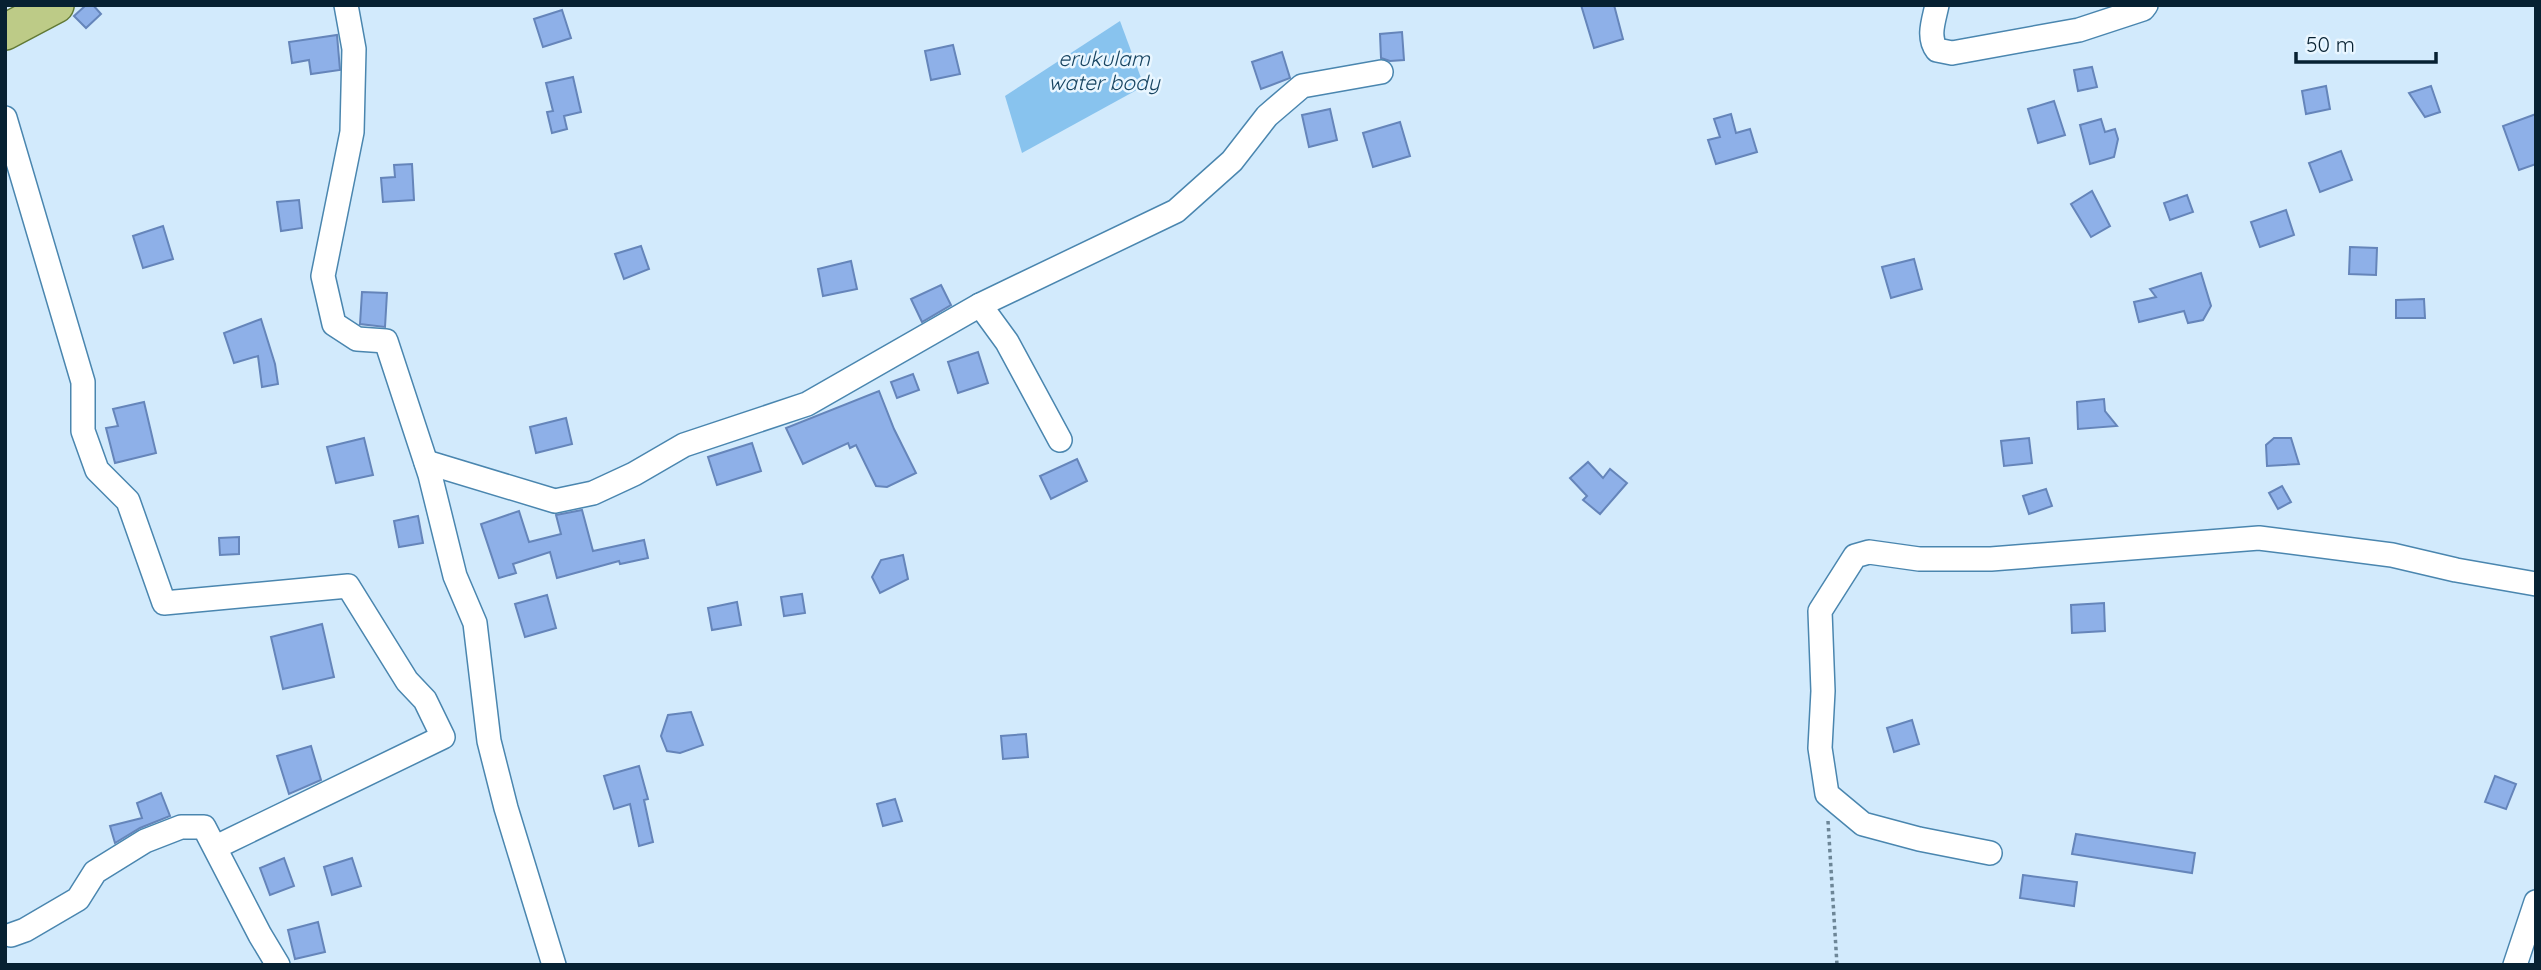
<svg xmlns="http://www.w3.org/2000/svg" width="2541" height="970" font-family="Quicksand,sans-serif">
  <rect width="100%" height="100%" fill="#d2eafc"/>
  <!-- water -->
  <path fill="#88c3ee" d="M1120,21l24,65 -122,67 -17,-57z"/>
  <!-- building -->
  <g fill="#8eb0e8" stroke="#6585ba" stroke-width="2">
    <path d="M86,5h7l8,9 -15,14 -12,-12z"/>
    <path d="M1581,5h33l9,34 -29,9z"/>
    <path d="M562,10l9,28 -28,9 -9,-28z"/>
    <path d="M1402,32l2,28 -14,1 -9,-3 -1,-24z"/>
    <path d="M337,35l3,35 -29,4 -2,-14 -17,3 -3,-21z"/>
    <path d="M953,45l7,29 -29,6 -6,-29z"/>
    <path d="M1282,52l8,26 -29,11 -9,-27z"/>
    <path d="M2092,67l5,20 -19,4 -4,-21z"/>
    <path d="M573,77l8,35 -17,4 3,13 -15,4 -5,-21 6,-1 -7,-28z"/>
    <path d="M2326,86l4,23 -24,5 -4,-23z"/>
    <path d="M2431,86l9,26 -15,5 -16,-24z"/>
    <path d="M2054,101l11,34 -27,8 -10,-34z"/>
    <path d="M1330,109l7,31 -28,7 -7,-32z"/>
    <path d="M1731,114l5,19 14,-4 7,23 -41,12 -8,-24 12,-3 -6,-18z"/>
    <path d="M2536,114v50l-17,6 -16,-44z"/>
    <path d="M2101,119l4,13 10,-3 3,10 -4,18 -24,7 -10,-39z"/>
    <path d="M1400,122l10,34 -37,11 -10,-34z"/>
    <path d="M2341,151l11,29 -32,12 -11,-29z"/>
    <path d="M412,164l2,36 -31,2 -2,-24 14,-1 -1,-12z"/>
    <path d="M2092,191l18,35 -19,11 -20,-33z"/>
    <path d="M2187,195l6,17 -23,8 -6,-17z"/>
    <path d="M299,200l3,28 -21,3 -4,-29z"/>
    <path d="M2286,210l8,25 -34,12 -9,-25z"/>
    <path d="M163,226l10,33 -30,9 -10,-32z"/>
    <path d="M641,246l8,23 -25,10 -9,-25z"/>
    <path d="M2350,247l27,1 -1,27 -27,-1z"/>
    <path d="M1914,259l8,30 -31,9 -9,-31z"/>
    <path d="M851,261l6,28 -34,7 -5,-27z"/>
    <path d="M2201,273l10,33 -8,14 -15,3 -4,-12 -45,11 -5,-20 22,-5 -6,-8z"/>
    <path d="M941,285l10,20 -29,17 -11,-23z"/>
    <path d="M362,292l25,1 -2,34 -25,-3z"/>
    <path d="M2424,299l1,19h-29v-18z"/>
    <path d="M261,319l14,45 3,20 -16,3 -4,-31 -24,7 -10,-30z"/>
    <path d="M978,352l10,31 -30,10 -10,-31z"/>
    <path d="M913,374l6,16 -22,8 -6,-16z"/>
    <path d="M879,391l15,38 22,44 -29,14 -11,-1 -20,-41 -6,3 -2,-5 -45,21 -17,-36z"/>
    <path d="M2104,399l1,12 12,15 -39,3 -1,-27z"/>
    <path d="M144,402l12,51 -41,10 -9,-35 12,-2 -5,-17z"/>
    <path d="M566,418l6,26 -36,9 -6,-26z"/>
    <path d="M364,438l9,37 -37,8 -9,-36z"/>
    <path d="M2029,438l3,25 -28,3 -3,-25z"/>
    <path d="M2274,438h17l8,26 -32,2 -1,-21z"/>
    <path d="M752,443l9,28 -44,14 -9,-28z"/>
    <path d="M1077,459l10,22 -36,18 -11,-23z"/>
    <path d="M1588,462l15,16 7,-9 17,14 -27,31 -17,-14 4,-4 -17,-18z"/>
    <path d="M2282,486l9,16 -13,7 -9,-16z"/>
    <path d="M2046,489l6,17 -23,8 -6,-18z"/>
    <path d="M582,510l11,41 51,-11 4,18 -28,6 -1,-3 -62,17 -7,-26 -37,12 3,9 -17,5 -18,-54 38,-13 10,31 32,-8 -5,-19z"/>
    <path d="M418,516l5,27 -24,4 -5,-26z"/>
    <path d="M239,537v17l-19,1 -1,-17z"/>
    <path d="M903,555l5,24 -28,14 -8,-16 9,-17z"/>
    <path d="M802,594l3,19 -21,3 -3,-19z"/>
    <path d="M547,595l9,33 -31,9 -10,-33z"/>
    <path d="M737,602l4,23 -29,5 -4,-22z"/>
    <path d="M2104,603l1,28 -33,2 -1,-28z"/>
    <path d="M322,624l12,53 -51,12 -12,-52z"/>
    <path d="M691,712l12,33 -23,8 -13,-2 -6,-15 7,-21z"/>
    <path d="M1912,720l7,24 -25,8 -7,-24z"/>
    <path d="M1026,734l2,23 -25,2 -2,-23z"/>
    <path d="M311,746l10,34 -32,14 -12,-38z"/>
    <path d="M639,766l9,33 -4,1 9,42 -14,4 -9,-42 -16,5 -10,-33z"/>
    <path d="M2495,776l21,8 -10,25 -21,-7z"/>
    <path d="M161,793l9,23 -30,12 -25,15 -5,-17 32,-8 -5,-15z"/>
    <path d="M895,799l7,22 -19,5 -6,-22z"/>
    <path d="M2076,834l119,19 -3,20 -120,-19z"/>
    <path d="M284,858l10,28 -24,9 -10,-27z"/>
    <path d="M352,858l9,28 -29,9 -8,-28z"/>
    <path d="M2023,875l54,7 -3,24 -54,-8z"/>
    <path d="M318,922l7,30 -30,7 -7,-29z"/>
  </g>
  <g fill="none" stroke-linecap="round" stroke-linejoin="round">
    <!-- street casing -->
    <g stroke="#4a86af" stroke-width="26">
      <g id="street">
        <path d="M346,5l8,44 -2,83 -29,144 11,48 23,15 29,2 44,134 25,101 20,47 14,118 17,67 48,157"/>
        <path d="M1937,5c-3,15 -10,32 0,45l15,3 127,-23 64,-21 3,-4"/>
        <path d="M5,118l78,264v49l14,39 31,31 36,102 184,-17 59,95 18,19 18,37 -227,110"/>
        <path d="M980,305l196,-94 56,-50 35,-45 35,-30 79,-14"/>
        <path d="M426,462l129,39 38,-8 41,-19 50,-29 123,-41 173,-99 27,37 53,98"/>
        <path d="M1990,853l-71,-14 -56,-15 -36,-30 -7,-46 3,-57 -3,-80 35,-55 14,-4 50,7h72l268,-21 133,17 64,15 80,14"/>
        <path d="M11,935l14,-5 53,-31 17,-27 50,-31 36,-14h23l56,108 18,30"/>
        <path d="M2515,965l21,-63"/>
      </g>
    </g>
    <!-- primary casing -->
    <g stroke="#617935" stroke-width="38">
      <path id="primary" d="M5,32l51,-27"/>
    </g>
    <!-- path -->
    <path stroke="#6d8697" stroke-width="3.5" stroke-dasharray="3.5 3.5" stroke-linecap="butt" d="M1828,821l9,144"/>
    <!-- street -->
    <use href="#street" stroke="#fff" stroke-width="23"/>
    <!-- primary -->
    <use href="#primary" stroke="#bdcb87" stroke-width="35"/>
  </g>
  <g text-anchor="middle" stroke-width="5" stroke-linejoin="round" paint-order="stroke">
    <!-- water labels -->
    <g font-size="21" font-style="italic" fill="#174461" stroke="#e9f6ff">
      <text x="1104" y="66">erukulam<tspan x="1104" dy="24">water body</tspan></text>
    </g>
  </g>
  <!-- border -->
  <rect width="2541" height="970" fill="none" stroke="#072132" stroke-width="14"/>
  <!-- scale -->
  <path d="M2296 52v10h140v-10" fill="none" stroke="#072132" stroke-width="3.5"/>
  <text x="2306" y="52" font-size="21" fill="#072132" stroke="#e9f6ff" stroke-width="5" paint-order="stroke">50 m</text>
</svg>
